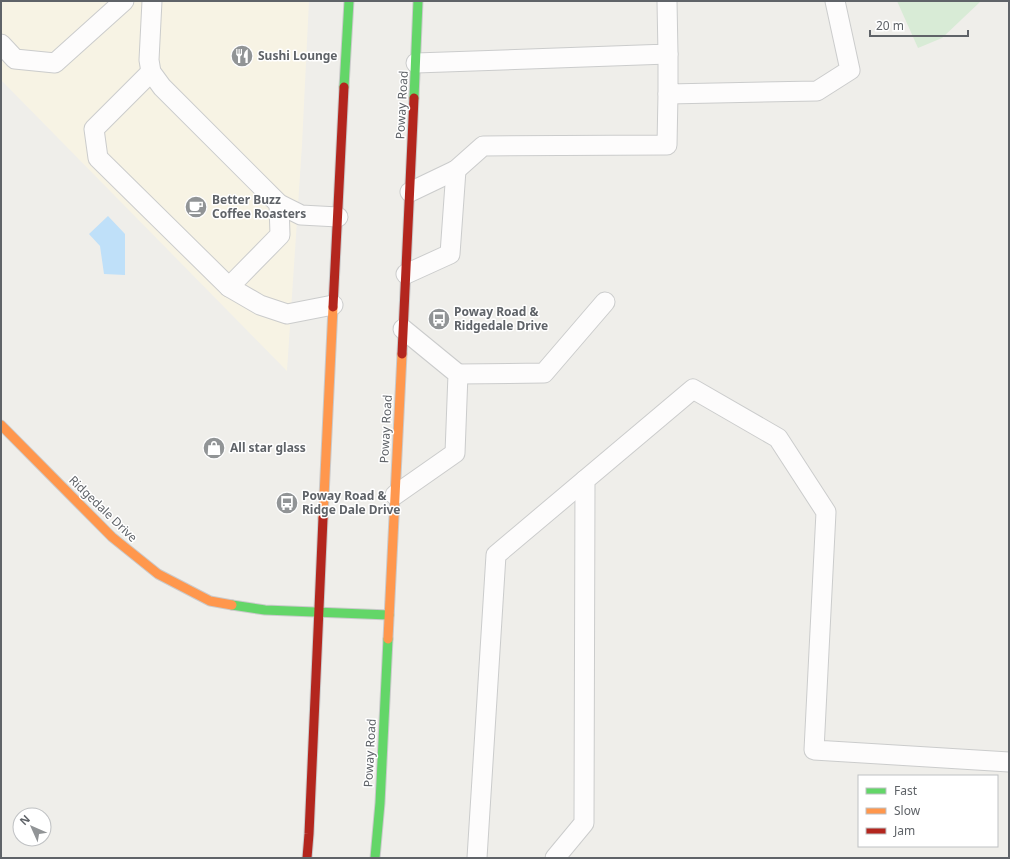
<svg xmlns="http://www.w3.org/2000/svg" width="1010" height="859" font-family="'Noto Sans',sans-serif">
  <rect width="100%" height="100%" fill="#efeeea"/>
  <!-- commercial -->
  <path fill="#f7f3e4" d="M1,1h308l-7,144 -15,226 -286,-291z"/>
  <!-- green -->
  <path fill="#d8ebd6" d="M897,1h84l-39,37 -24,10z"/>
  <!-- water -->
  <path fill="#bfe0f9" d="M108,216l17,18v41l-21,-1 -4,-28 -11,-12z"/>
  <g fill="none" stroke-linecap="round" stroke-linejoin="round">
    <!-- lane casing -->
    <g stroke="#cbcccc" stroke-width="21">
      <g id="lane">
        <path d="M152,1l-3,59 2,12 11,15 117,117 22,11 37,2"/>
        <path d="M1,44l14,15 40,4 69,-62"/>
        <path d="M668,54v40l149,-3 33,-21 -15,-69"/>
        <path d="M416,63l252,-9 -1,-53"/>
        <path d="M151,72l-57,57 4,29 131,129 31,18 27,9 46,-9"/>
        <path d="M410,192l46,-22 27,-24 184,-1 1,-51"/>
        <path d="M406,274l44,-20 6,-84"/>
        <path d="M229,287l51,-52 -1,-31"/>
        <path d="M458,374l86,-1 61,-71"/>
        <path d="M395,495l60,-42 3,-79 -55,-45"/>
        <path d="M477,858l19,-303 89,-75"/>
        <path d="M555,858l29,-35 1,-343 108,-91 85,49 48,74 -12,238 195,12"/>
      </g>
    </g>
    <!-- fast casing -->
    <g stroke="#cacacb" stroke-width="11">
      <g id="fast">
        <path d="M344,87l5,-86"/>
        <path d="M414,98l4,-97"/>
        <path d="M232,605l33,5 124,5"/>
        <path d="M375,858l5,-55 8,-164"/>
      </g>
    </g>
    <!-- slow casing -->
    <g stroke="#cacacb" stroke-width="11">
      <g id="slow">
        <path d="M1,425l111,112 46,37 52,27 22,4"/>
        <path d="M323,518l10,-211"/>
        <path d="M388,639l14,-285"/>
      </g>
    </g>
    <!-- jam casing -->
    <g stroke="#cacacb" stroke-width="11">
      <g id="jam">
        <path d="M333,307l11,-220"/>
        <path d="M402,354l12,-256"/>
        <path d="M307,858l2,-24 14,-316"/>
      </g>
    </g>
    <!-- lane -->
    <use href="#lane" stroke="#fdfcfc" stroke-width="19"/>
    <!-- fast -->
    <use href="#fast" stroke="#63d668" stroke-width="9"/>
    <!-- slow -->
    <use href="#slow" stroke="#ff974d" stroke-width="9"/>
    <!-- jam -->
    <use href="#jam" stroke="#b3261e" stroke-width="9"/>
  </g>
  <!-- icons -->
  <defs>
    <g id="restaurant-disc" transform="scale(1.15)"><circle r="9.5" fill="#919496" stroke="#fff"/><path d="M-5-6h1v4h1v-4h1v4h1v-4h1v5L-1.5 .5V6h-2V.5L-5-1ZM5-6V6H3V1.5H1.5Q1.5-4 5-6Z" fill="#fff"/></g>
    <g id="cafe-disc" transform="scale(1.15)"><circle r="9.5" fill="#919496" stroke="#fff"/><path d="M-5.5-4.5H6V0H3Q3 3.5 0 3.5H-2.5Q-5.5 3.5-5.5 0ZM3-3.2v2h1.7v-2ZM-6 4.5H4V6H-6Z" fill="#fff"/></g>
    <g id="bus-disc" transform="scale(1.15)"><circle r="9.5" fill="#919496" stroke="#fff"/><path d="M-5-6H5V4H4V6H2V4H-2V6H-4V4H-5ZM-3.5-4V0h7V-4ZM-3.5 1.2v1.5H-2V1.2ZM2 1.2v1.5H3.5V1.2Z" fill="#fff"/></g>
    <g id="shop-disc" transform="scale(1.15)"><circle r="9.5" fill="#919496" stroke="#fff"/><path d="M-5-2.5h2.3a2.7 3.5 0 0 1 5.4 0H5L5.5 6h-11ZM-1.5-2.5h3a1.5 2.3 0 0 0-3 0Z" fill="#fff"/></g>
  </defs>
  <g fill-rule="evenodd">
    <use href="#restaurant-disc" x="242" y="56"/>
    <use href="#cafe-disc" x="196" y="207"/>
    <use href="#bus-disc" x="439" y="319"/>
    <use href="#shop-disc" x="214" y="448"/>
    <use href="#bus-disc" x="287" y="503"/>
  </g>
  <g text-anchor="middle" stroke-width="3" stroke-linejoin="round" paint-order="stroke">
    <!-- poi labels -->
    <g font-size="12" font-weight="bold" fill="#5f6368" stroke="#fff" text-anchor="start">
      <text x="258" y="60">Sushi Lounge</text>
      <text x="212" y="204">Better Buzz<tspan x="212" dy="14">Coffee Roasters</tspan></text>
      <text x="454" y="316">Poway Road &amp;<tspan x="454" dy="14">Ridgedale Drive</tspan></text>
      <text x="230" y="452">All star glass</text>
      <text x="302" y="500">Poway Road &amp;<tspan x="302" dy="14">Ridge Dale Drive</tspan></text>
    </g>
    <!-- street labels -->
    <g font-size="12" fill="#5f6368" stroke="#fff">
      <text transform="translate(402 105) rotate(-87)" y="4">Poway Road</text>
      <text transform="translate(386 429) rotate(-87)" y="4">Poway Road</text>
      <text transform="translate(103 509) rotate(44)" y="4">Ridgedale Drive</text>
      <text transform="translate(370 753) rotate(-87)" y="4">Poway Road</text>
    </g>
  </g>
  <!-- border -->
  <rect width="1010" height="859" fill="none" stroke="#5f6368" stroke-width="4"/>
  <!-- legend -->
  <rect x="858" y="775" width="140" height="72" fill="#ffffff" stroke="#bfc1c3"/>
  <rect x="866" y="788" width="20" height="6" fill="#63d668" stroke="#bfc1c3"/>
  <text x="894" y="795" font-size="12" fill="#5f6368">Fast</text>
  <rect x="866" y="808" width="20" height="6" fill="#ff974d" stroke="#bfc1c3"/>
  <text x="894" y="815" font-size="12" fill="#5f6368">Slow</text>
  <rect x="866" y="828" width="20" height="6" fill="#b3261e" stroke="#bfc1c3"/>
  <text x="894" y="835" font-size="12" fill="#5f6368">Jam</text>
  <!-- north arrow -->
  <g transform="translate(32 827) rotate(315)"><circle r="19" fill="#ffffff" stroke="#bfc1c3"/>
  <path d="M0-3L7 15L0 10L-7 15Z" fill="#919496"/>
  <text y="-6" font-size="11" font-weight="bold" text-anchor="middle" fill="#5f6368">N</text>
  </g>
  <!-- scale -->
  <path d="M870 30v6h98v-6" fill="none" stroke="#5f6368" stroke-width="2"/>
  <text x="876" y="30" font-size="12" fill="#5f6368" stroke="#ffffff" stroke-width="3" paint-order="stroke">20 m</text>
</svg>
